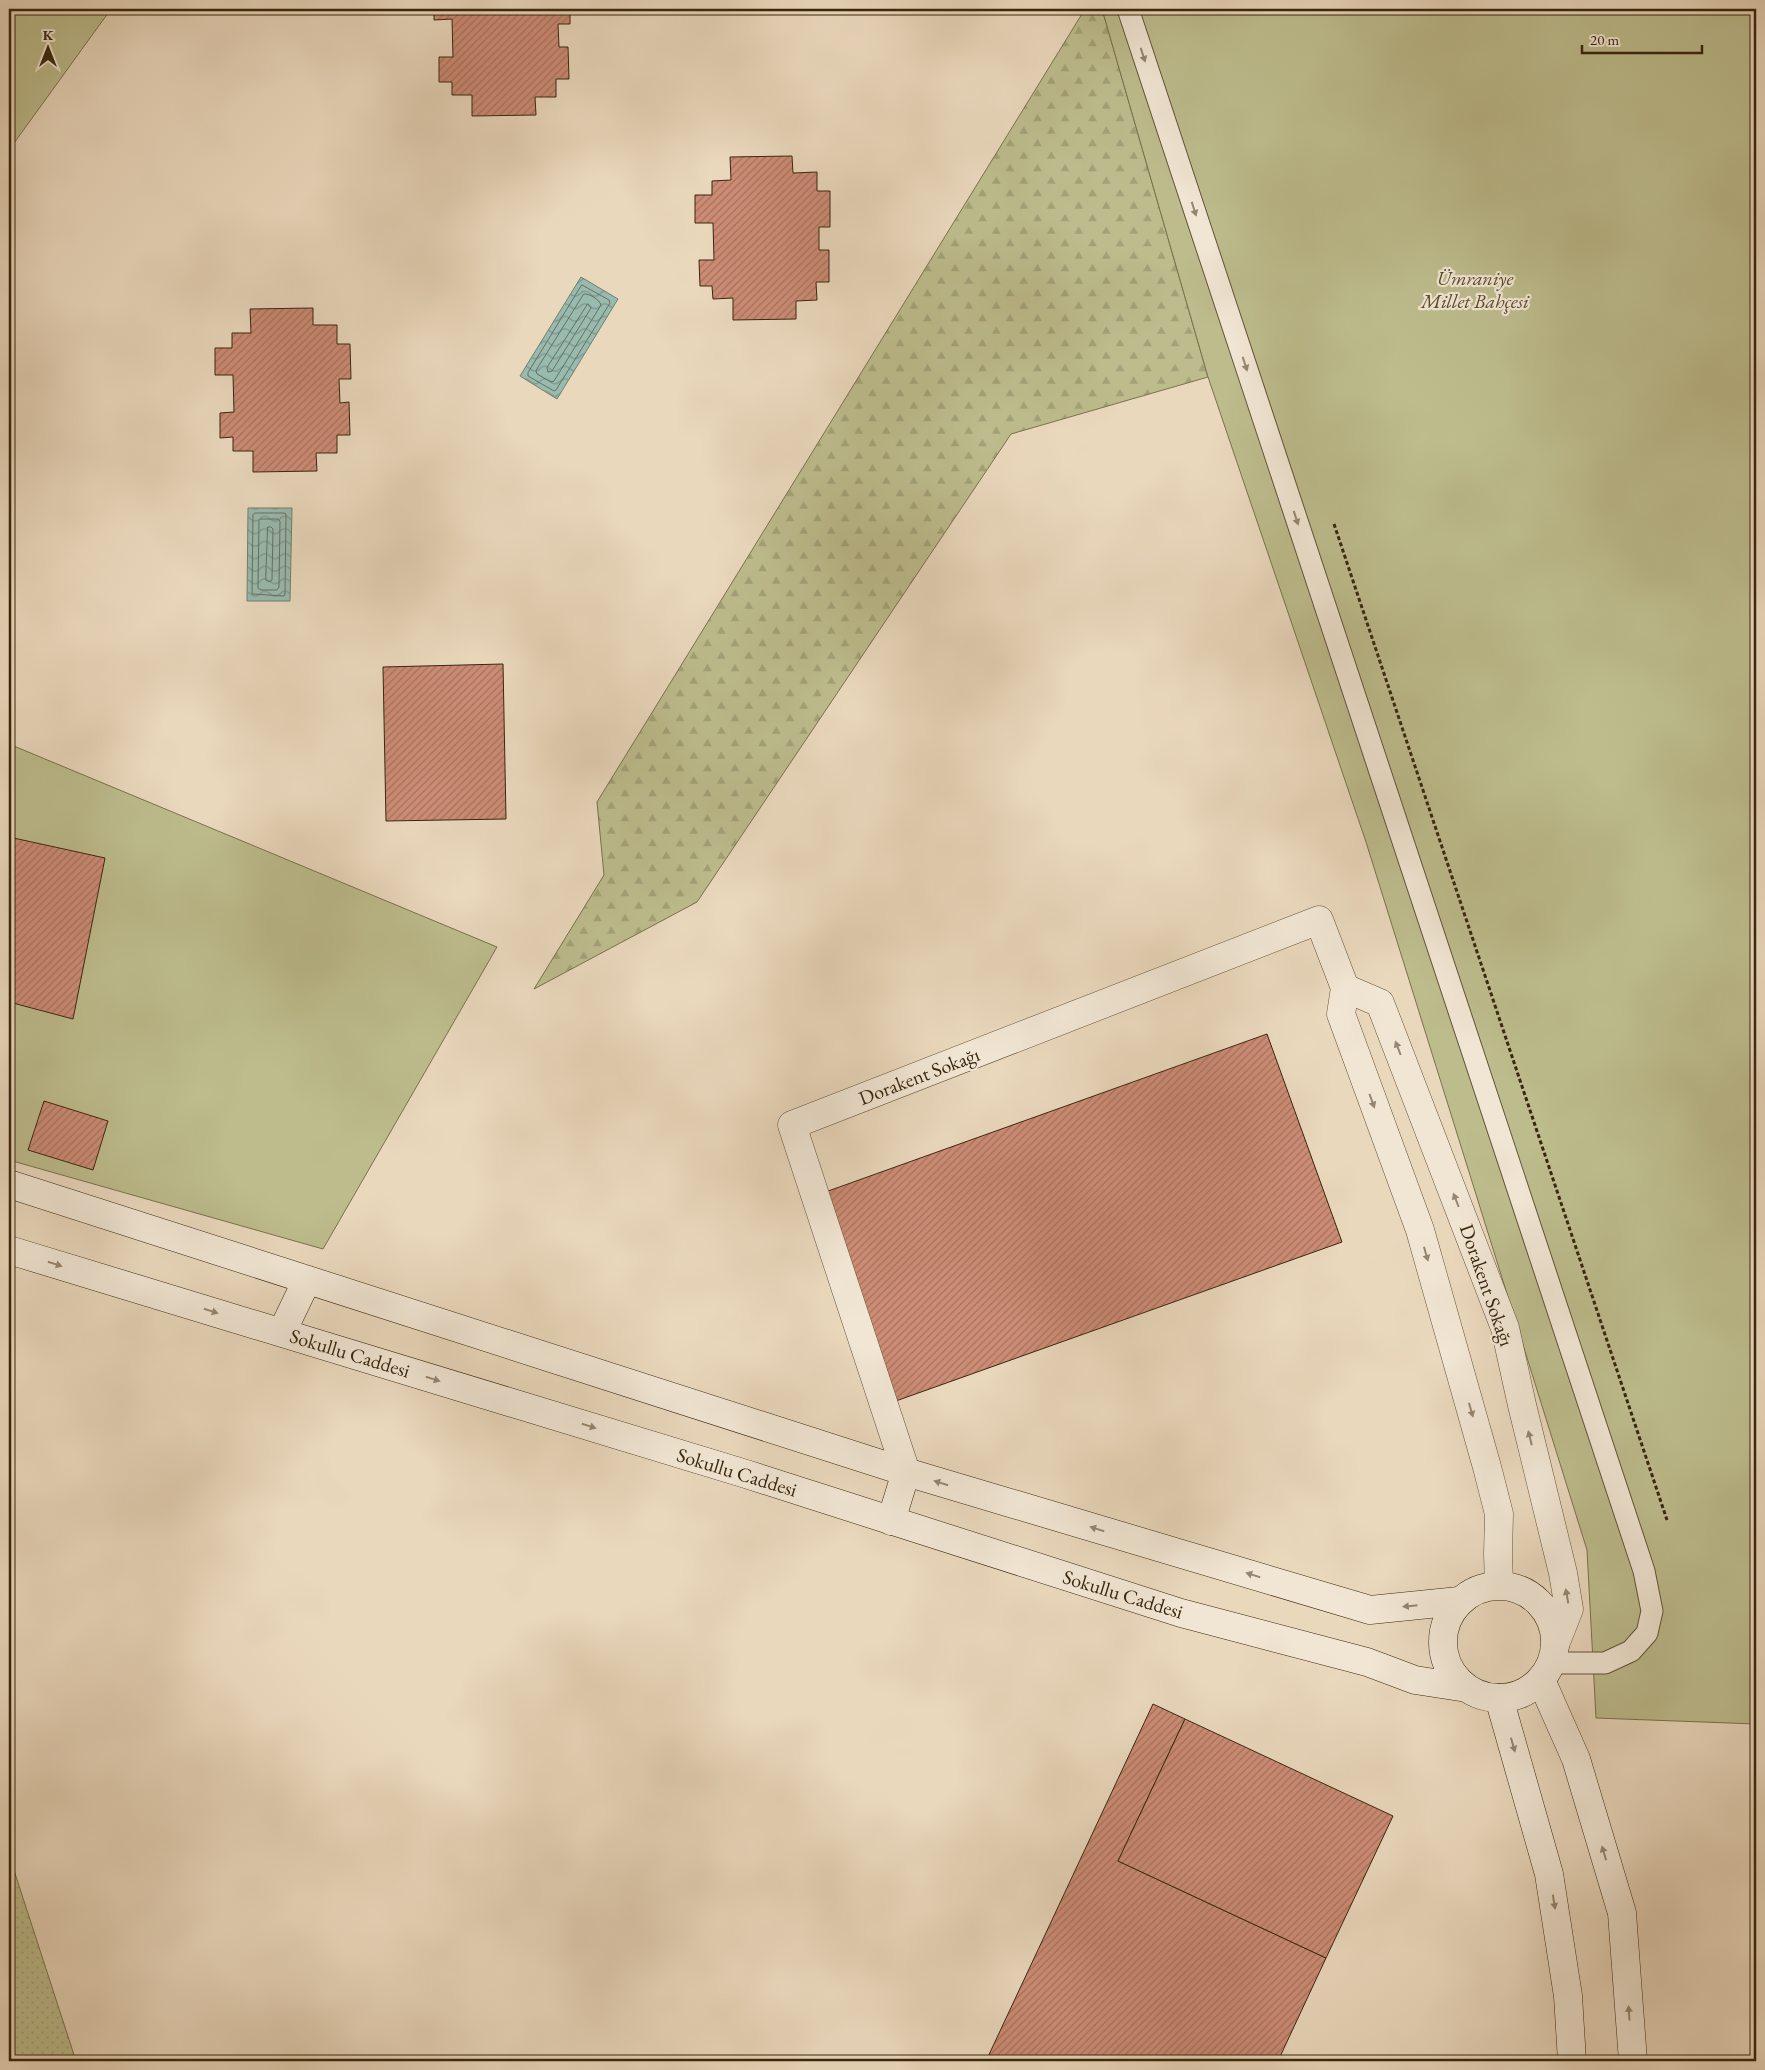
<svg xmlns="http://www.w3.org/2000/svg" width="1765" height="2070" font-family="'EB Garamond',serif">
  <defs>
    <pattern id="grass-dots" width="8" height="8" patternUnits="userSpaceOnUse" patternTransform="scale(1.25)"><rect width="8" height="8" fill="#bdbc8d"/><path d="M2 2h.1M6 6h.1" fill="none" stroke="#a3a178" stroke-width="1.8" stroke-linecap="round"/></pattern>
    <pattern id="forest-firs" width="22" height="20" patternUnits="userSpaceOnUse" patternTransform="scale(1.25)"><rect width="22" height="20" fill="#bdbc8d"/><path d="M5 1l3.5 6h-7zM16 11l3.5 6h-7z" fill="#a3a178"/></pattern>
    <pattern id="water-waves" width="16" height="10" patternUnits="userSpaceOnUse" patternTransform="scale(1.25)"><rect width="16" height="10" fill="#98baaf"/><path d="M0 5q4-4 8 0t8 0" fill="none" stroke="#7d978d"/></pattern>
    <pattern id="building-hatch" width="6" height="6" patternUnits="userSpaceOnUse" patternTransform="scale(1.25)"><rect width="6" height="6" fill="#cd8c76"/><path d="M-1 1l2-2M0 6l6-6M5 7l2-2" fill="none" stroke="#a7725f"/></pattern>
  </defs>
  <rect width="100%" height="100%" fill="#ead8bd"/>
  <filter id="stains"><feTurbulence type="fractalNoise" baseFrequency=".004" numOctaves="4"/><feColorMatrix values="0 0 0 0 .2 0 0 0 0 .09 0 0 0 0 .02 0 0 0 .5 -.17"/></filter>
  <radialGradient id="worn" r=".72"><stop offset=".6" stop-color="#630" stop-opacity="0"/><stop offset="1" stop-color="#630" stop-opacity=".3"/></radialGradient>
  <!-- grass -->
  <path fill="url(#grass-dots)" stroke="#7a714d" d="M9,1855l67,206h-67z"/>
  <!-- forest -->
  <path fill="url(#forest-firs)" stroke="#7a714d" d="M1085,9h17l106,368 -197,57 -314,468 -163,87 70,-114 -7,-73z"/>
  <!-- park -->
  <g fill="#bdbc8d" stroke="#7a714d">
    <path d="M9,9h102l-102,141z"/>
    <path d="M1102,9h654v1715l-160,-6 -9,-168 -221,-708 -158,-465z"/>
    <path d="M9,744l488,203 -174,302 -314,-89z"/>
  </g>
  <!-- water -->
  <g fill="url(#water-waves)" stroke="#727f6e">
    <path d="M581,277l37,22 -61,100 -37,-23z"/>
    <path d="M248,508h44l-2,93h-43z"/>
  </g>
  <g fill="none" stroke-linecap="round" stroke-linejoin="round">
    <!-- shore -->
    <g stroke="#68705e" stroke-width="1">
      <path d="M582,285l27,15 1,3 -54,87 -2,1 -26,-15v-3z"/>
      <path d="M584,294c5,-1 16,6 17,11l-47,76 -3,1 -14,-8 -1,-3z"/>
      <path d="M588,304l3,4 -39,63 -4,1 -1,-4z"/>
      <path d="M255,513h29l2,1 -1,80 -1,2 -32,-2 1,-79z"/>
      <path d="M261,519h17l2,2 -1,66 -2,3h-16l-3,-2 1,-67z"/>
      <path d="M268,527h3l2,2 -1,51 -3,2 -3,-2z"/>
    </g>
  </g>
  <!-- building -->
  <g fill="url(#building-hatch)" stroke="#38260d">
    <path d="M434,9h136v15h-12l1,23h9l1,32h-13v18h-21l1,18 -64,1v-21h-20v-13h-13v-25h14l-1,-38 -18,1z"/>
    <path d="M792,156l1,17 24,-1v19h13v36h-11v23h10v32h-13l1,18 -21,1v18l-63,1v-22l-20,1 -1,-13h-12l-1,-26h15l-1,-37h-18v-28h17v-14l19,-1 -1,-23z"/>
    <path d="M313,308v17h24v19h13l1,35h-12l1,24 9,-1 1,33h-13v18h-21l1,18 -64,1v-21h-20v-14l-13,1v-25l14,-1 -1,-37h-18v-27h17v-15h19l-1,-24z"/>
    <path d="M503,664l3,155 -120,2 -3,-154z"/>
    <path d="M9,837l96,21 -32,161 -64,-17z"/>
    <path d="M1267,1034l75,208 -449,160 -76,-207z"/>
    <path d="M44,1101l64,20 -15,49 -65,-20z"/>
    <path d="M1153,1704l32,15 -67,142 208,97 -48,103h-292z"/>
    <path d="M1185,1719l208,97 -67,142 -208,-97z"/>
  </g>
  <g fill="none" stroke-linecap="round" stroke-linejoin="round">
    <!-- lane casing -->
    <g stroke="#645239" stroke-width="23">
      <path id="lane" d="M1128,9l516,1562 8,40 -5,22 -16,18 -26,12h-53"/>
    </g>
    <!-- street casing -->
    <g stroke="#645239" stroke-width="29">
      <g id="street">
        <path d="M1345,988l35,15 125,325 17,77 41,168 6,36 -13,33"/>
        <path d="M906,1472l-114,-347 527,-205 26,68 -4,26 79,216 67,237 12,47 -1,40 1,31"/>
      </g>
    </g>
    <!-- secondary casing -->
    <g stroke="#38260d" stroke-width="29">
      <g id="secondary">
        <path d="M9,1184l897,288 464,138 89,-9"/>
        <path d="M9,1250l737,224 435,139 186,49 48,18 52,8"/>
        <path d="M282,1332l25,-52"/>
        <path d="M891,1521l15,-49"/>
        <circle cx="1499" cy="1642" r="56"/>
        <path d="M1541,1680l35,79 46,154 11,148"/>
        <path d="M1499,1698l50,176 19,122 4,65"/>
      </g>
    </g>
    <!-- path -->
    <path stroke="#38260d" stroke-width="3" stroke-dasharray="4 2.5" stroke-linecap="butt" d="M1334,524l333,996"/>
    <!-- lane -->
    <use href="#lane" stroke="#f1e6d4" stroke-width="21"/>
    <!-- street -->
    <use href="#street" stroke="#f1e6d4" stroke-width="28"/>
    <!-- secondary -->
    <use href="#secondary" stroke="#f1e6d4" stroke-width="28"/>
  </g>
  <!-- one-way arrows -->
  <defs><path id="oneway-solid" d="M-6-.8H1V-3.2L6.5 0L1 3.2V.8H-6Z" transform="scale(1.25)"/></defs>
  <g fill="#948670">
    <use href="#oneway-solid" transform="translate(1143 55) rotate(72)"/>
    <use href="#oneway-solid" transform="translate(1194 209) rotate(72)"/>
    <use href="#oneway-solid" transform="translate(1245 364) rotate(72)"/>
    <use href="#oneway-solid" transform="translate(1296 518) rotate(72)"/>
    <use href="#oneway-solid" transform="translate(1398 1048) rotate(-111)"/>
    <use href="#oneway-solid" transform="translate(1372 1101) rotate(70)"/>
    <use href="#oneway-solid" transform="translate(1456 1200) rotate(-111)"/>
    <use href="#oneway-solid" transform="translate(1426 1254) rotate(74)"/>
    <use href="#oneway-solid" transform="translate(55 1264) rotate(17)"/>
    <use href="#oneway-solid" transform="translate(211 1311) rotate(17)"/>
    <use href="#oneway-solid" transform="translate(433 1379) rotate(17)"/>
    <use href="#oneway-solid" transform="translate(1471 1410) rotate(74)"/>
    <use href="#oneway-solid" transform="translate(589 1426) rotate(17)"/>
    <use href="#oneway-solid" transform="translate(1530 1438) rotate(-104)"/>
    <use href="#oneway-solid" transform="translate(941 1483) rotate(-163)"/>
    <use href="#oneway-solid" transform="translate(1097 1529) rotate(-163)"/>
    <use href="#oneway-solid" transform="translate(1253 1575) rotate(-163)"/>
    <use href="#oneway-solid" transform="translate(1567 1596) rotate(-100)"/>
    <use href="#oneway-solid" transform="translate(1410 1606) rotate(174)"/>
    <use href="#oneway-solid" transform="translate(1513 1745) rotate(74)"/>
    <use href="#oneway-solid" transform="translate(1604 1853) rotate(-107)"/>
    <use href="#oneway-solid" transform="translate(1554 1902) rotate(81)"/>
    <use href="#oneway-solid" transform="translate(1629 2013) rotate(-94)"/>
  </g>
  <g text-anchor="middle" stroke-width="4.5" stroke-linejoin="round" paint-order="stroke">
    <!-- park labels -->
    <g font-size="20" font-style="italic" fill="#594c2d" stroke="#f1e6d4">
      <text x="1475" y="285">Ümraniye<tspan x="1475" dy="23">Millet Bahçesi</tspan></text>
    </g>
    <!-- street labels -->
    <g font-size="20" fill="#38260d" stroke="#f1e6d4">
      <text transform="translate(919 1076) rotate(-21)" y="7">Dorakent Sokağı</text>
      <text transform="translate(1487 1285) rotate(71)" y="7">Dorakent Sokağı</text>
      <text transform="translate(350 1353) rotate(17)" y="7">Sokullu Caddesi</text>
      <text transform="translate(737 1472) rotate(17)" y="7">Sokullu Caddesi</text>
      <text transform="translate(1123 1594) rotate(17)" y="7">Sokullu Caddesi</text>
    </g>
  </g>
  <!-- margin -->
  <rect width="1765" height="2070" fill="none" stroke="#ead8bd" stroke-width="30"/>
  <rect x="10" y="10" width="1745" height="2050" fill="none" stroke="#38260d" stroke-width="2.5"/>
  <rect x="15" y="15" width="1735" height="2040" fill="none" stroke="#38260d"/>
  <!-- north arrow -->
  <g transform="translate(48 48)" stroke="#f1e6d4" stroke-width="4" paint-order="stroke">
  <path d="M0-4L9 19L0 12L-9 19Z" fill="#38260d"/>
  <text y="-8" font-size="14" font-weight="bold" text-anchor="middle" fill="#38260d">K</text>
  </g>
  <!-- scale -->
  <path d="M1582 45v8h120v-8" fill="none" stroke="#38260d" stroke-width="2.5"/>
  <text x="1590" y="45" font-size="15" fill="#38260d" stroke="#f1e6d4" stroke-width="4" paint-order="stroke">20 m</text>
  <rect width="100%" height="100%" filter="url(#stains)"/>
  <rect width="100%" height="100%" fill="url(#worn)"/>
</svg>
